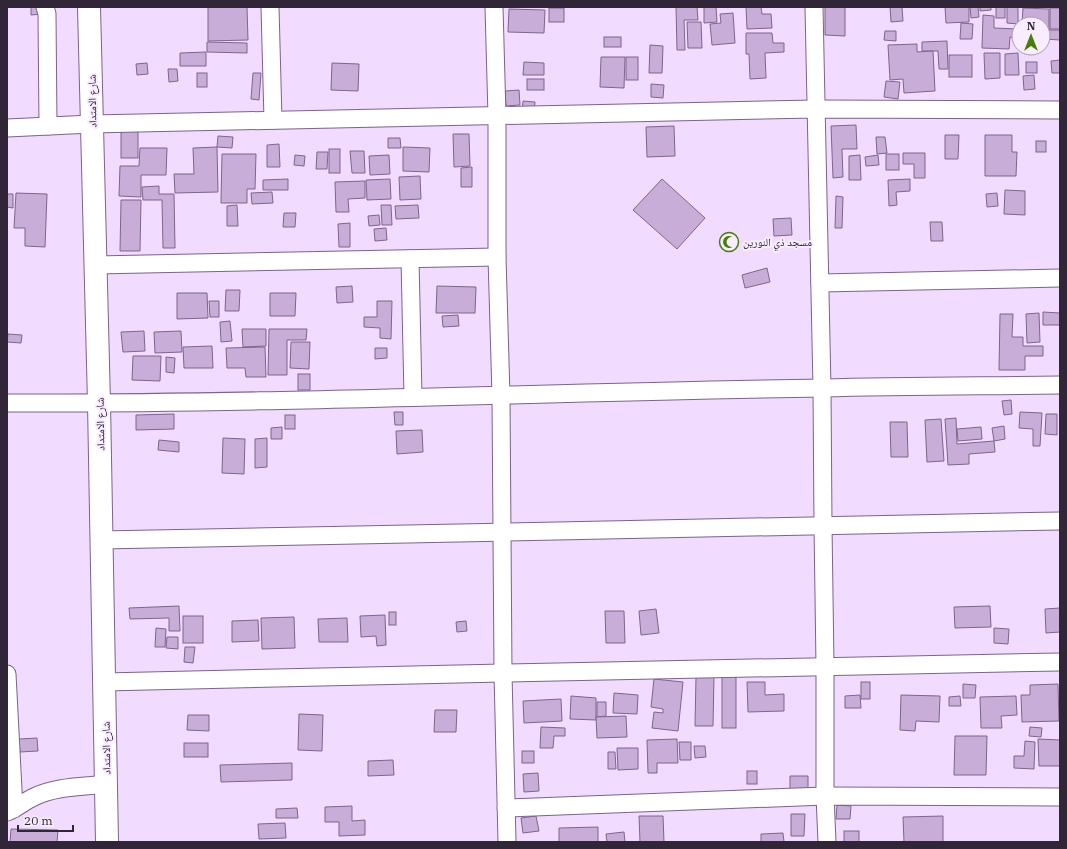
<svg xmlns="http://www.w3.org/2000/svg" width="1067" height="849" font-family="'IBM Plex Serif','Noto Naskh Arabic',serif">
  <rect width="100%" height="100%" fill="#f1dbfe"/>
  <!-- building -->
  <g fill="#c8add8" stroke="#7e658d">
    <path d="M31,7h10l1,7 -11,1z"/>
    <path d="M208,7h39l1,33 -40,1z"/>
    <path d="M676,7h21l1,13h-14l1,30h-8z"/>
    <path d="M704,7h12l1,15 -13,1z"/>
    <path d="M746,7h15l1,7h9l1,14 -25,1z"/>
    <path d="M825,7h20v29l-20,-1z"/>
    <path d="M890,7h12l1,14 -12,1z"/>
    <path d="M945,7h24v15l-23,1z"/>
    <path d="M970,7h8l1,10 -8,1z"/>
    <path d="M980,7h11v3l-11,1z"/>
    <rect x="996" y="7" width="9" height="11"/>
    <path d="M1007,7h11v17l-11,-1z"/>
    <rect x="549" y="8" width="15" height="14"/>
    <path d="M1023,8l26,1v21h11v10l-17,-1v-15h-21z"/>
    <rect x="1050" y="8" width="10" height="21"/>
    <path d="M509,9l36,1 -1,23 -36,-1z"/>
    <path d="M733,13l2,30 -23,2 -2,-21 11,-1 -1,-9z"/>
    <path d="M983,15l11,1v12l25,1v9l-9,-1 -1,12 -27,-1z"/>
    <path d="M687,22h14l1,26h-14z"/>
    <path d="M961,23l12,1 -1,15h-12z"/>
    <path d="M885,31h11v10l-12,-1z"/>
    <path d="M746,33h26l1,10h11v9l-19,1 1,25 -16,1 -1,-25h-3z"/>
    <rect x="604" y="37" width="17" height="10"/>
    <path d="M947,41l1,28h-9l-1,-18h-16v-9z"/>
    <path d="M207,42l40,1v10l-40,-1z"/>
    <path d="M917,44v8l16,-1 2,40 -31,2 -1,-14 -13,1 -2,-35z"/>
    <path d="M650,45l13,1 -1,27h-13z"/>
    <path d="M206,52v14h-26v-13z"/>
    <path d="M984,53h16v25l-15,1z"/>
    <path d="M1018,53l1,22h-14v-21z"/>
    <rect x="949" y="55" width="23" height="22"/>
    <path d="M601,57h24l-1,31 -24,-1z"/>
    <rect x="626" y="57" width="12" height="23"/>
    <path d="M1060,60v13h-8l-1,-12z"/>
    <path d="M524,62l20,1v12h-21z"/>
    <rect x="1026" y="62" width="11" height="11"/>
    <path d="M147,63l1,11 -11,1 -1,-11z"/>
    <path d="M332,63l27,1 -1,27 -27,-1z"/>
    <path d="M168,69h9l1,12 -9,1z"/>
    <rect x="197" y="73" width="10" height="14"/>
    <path d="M253,73h8l-2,27 -8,-1z"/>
    <path d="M1034,75l1,14 -11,1 -1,-14z"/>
    <rect x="527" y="79" width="17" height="11"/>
    <path d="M886,81l14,1 -2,17 -14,-2z"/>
    <path d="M651,84l13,1 -1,13 -12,-1z"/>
    <path d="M519,90l1,15 -14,1 -1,-15z"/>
    <path d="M523,101l12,1 -1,11h-12z"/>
    <path d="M856,125l1,24h-15l1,28 -10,1 -2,-52z"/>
    <path d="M674,126l1,30 -28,1 -1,-30z"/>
    <rect x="121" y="129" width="17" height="29"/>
    <path d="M453,134h16l1,32 -16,1z"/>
    <path d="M945,135h14l-1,24h-13z"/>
    <path d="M985,135h27v17h5l-1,24h-31z"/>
    <path d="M218,136l15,1 -1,11 -15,-1z"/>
    <path d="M876,137h9l2,16 -10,1z"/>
    <path d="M388,138h12l1,10h-13z"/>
    <rect x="1036" y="141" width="10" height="11"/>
    <path d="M279,144l1,23h-13v-22z"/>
    <path d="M217,147l1,45 -43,1 -1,-19h20l-1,-26z"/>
    <path d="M403,147l27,1 -1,24 -26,-1z"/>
    <path d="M140,148h27l-1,27h-25v22l-22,-1 1,-30h19z"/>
    <rect x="329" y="149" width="11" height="24"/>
    <path d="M350,151h14l1,22h-13z"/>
    <path d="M317,152h11l-1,17h-11z"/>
    <path d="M903,153h22v25h-11v-14h-11z"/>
    <path d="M222,154h34l-1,35h-8v14h-26z"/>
    <rect x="886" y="154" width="13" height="16"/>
    <path d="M295,155l10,1 -1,10 -10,-1z"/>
    <path d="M389,155l1,19 -20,1 -1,-19z"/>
    <path d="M860,155l1,25h-12v-24z"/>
    <path d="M878,155l1,10 -13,1 -1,-9z"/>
    <path d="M472,167v20h-11v-19z"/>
    <path d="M420,176l1,23 -21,1 -1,-23z"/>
    <path d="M288,179v11h-25v-10z"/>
    <path d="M390,179l1,20 -24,1 -1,-20z"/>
    <path d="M662,179l43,39 -28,31 -44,-39z"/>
    <path d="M910,179v12l-14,1 1,13 -8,1 -1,-26z"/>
    <path d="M365,181v17l-17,1 1,13h-13l-1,-30z"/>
    <path d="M159,186v8h15l1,54h-12l-1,-48h-19l-1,-13z"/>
    <path d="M1005,190l20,1v24l-21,-1z"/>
    <path d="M272,192l1,11 -21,1 -1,-11z"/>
    <path d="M16,193l31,1 -2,53 -20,-1v-18h-11z"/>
    <path d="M997,193l1,13 -11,1 -1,-13z"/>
    <path d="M7,194h6v14l-6,-1z"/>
    <path d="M836,196l7,1 -1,31h-7z"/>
    <path d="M121,200h20l-1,51h-20z"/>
    <path d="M237,205l1,21h-11v-20z"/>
    <path d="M381,205h10l1,20h-10z"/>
    <path d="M418,205l1,13 -23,1 -1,-13z"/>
    <path d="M284,213h12l-1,14h-12z"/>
    <path d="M379,215l1,10 -11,1 -1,-10z"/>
    <path d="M791,218l1,17 -18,1 -1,-17z"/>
    <path d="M930,222h12l1,19h-12z"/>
    <path d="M350,223v24h-11l-1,-23z"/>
    <path d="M386,228l1,12 -12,1 -1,-12z"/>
    <path d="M767,268l3,14 -25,6 -3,-13z"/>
    <path d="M352,286l1,16 -16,1 -1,-16z"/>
    <path d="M437,286l39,1 -1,26h-39z"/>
    <path d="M226,290h14l-1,21h-14z"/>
    <path d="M177,293h30l1,25 -31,1z"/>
    <path d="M270,293h26l-1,23h-25z"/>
    <path d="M209,301h10v16h-9z"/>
    <path d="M377,301h15l-1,38 -11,-1v-10l-16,-1v-10h13z"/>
    <path d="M1043,312l17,1v12h-17z"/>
    <path d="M1039,313l1,29 -13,1 -1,-29z"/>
    <path d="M1000,314h13l-1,23h11v9h20v10h-18v14h-26z"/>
    <path d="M458,315l1,11 -16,1 -1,-11z"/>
    <path d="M230,321l2,20 -11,1 -1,-20z"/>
    <path d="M242,329h24v17l-23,1z"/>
    <path d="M269,329h38l-1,11h-19v35h-19z"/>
    <path d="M144,331l1,20 -22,1 -2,-20z"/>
    <path d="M181,331l1,21 -27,1 -1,-21z"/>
    <path d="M8,334l14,1 -1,8 -14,-1z"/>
    <path d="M291,342h19l-1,27 -19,-1z"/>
    <path d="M212,346l1,22h-29l-1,-21z"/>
    <path d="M265,347l1,30h-20l-1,-9h-18l-1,-20z"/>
    <path d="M375,348h12v10l-12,1z"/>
    <path d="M133,356h28l-1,25 -28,-1z"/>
    <path d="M166,357l9,1 -1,15 -8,-1z"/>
    <rect x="298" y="374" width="12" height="16"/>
    <path d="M1011,400l1,14 -8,1 -2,-14z"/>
    <path d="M394,412h9v13h-8z"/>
    <path d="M1020,412l22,1 -2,33h-7v-17l-14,-1z"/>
    <path d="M174,414v15l-38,1v-15z"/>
    <path d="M1046,414h11v21l-12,-1z"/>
    <rect x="285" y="415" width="10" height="14"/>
    <path d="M956,418l1,26 37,-3 1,11 -26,2v10l-21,1 -3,-46z"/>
    <path d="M941,419l3,42 -17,1 -2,-42z"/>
    <path d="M890,422h17l1,35h-17z"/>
    <path d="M1004,426l1,13 -11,2 -2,-13z"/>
    <path d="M282,427v12h-11v-11z"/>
    <path d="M981,427l1,12 -24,2 -1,-12z"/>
    <path d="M422,430l1,22 -26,2 -1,-23z"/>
    <path d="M223,438l22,1 -1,35 -22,-1z"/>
    <path d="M267,438v29l-12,1v-29z"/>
    <path d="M159,440l20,2v10l-21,-2z"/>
    <path d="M179,606l1,25h-11v-13l-39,1 -1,-11z"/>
    <path d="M990,606l1,21 -36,1 -1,-21z"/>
    <path d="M1060,608v24l-14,1 -1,-24z"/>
    <path d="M656,609l3,24 -18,2 -2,-24z"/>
    <path d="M605,611h19l1,32h-19z"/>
    <rect x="389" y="612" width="7" height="13"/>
    <path d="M385,615l1,30 -9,1 -1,-10 -15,1 -1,-21z"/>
    <rect x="183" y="616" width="20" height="27"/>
    <path d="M294,617l1,31 -33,1 -1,-31z"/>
    <path d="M347,618l1,24h-29l-1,-23z"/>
    <path d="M258,620l1,21 -27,1v-21z"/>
    <path d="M466,621l1,10 -10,1 -1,-10z"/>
    <path d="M156,628l10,1 -1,18h-10z"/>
    <path d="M994,628l15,1 -1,15 -14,-1z"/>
    <path d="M167,637h11v12l-12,-1z"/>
    <path d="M185,647h10l-2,16 -9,-1z"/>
    <rect x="722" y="675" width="14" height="53"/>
    <path d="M696,676h18l-1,50h-18z"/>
    <path d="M654,679l29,3 -5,49 -26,-3 2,-16 9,1v-4l-12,-2z"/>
    <path d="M747,682h18v13l19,-1v17l-36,1z"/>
    <rect x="861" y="682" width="9" height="17"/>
    <path d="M963,684l13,1 -1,13h-12z"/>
    <path d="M1058,684l1,37 -37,1 -1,-27h9v-10z"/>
    <path d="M614,693l24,2 -1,19 -24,-1z"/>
    <path d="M860,695l1,13h-16v-12z"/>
    <path d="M901,695l39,1 -1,26 -23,-1 -1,10 -15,-1z"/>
    <path d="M571,696l25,2v22l-26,-1z"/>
    <path d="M960,696l1,10h-12v-9z"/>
    <path d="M1016,696l1,19 -16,1 1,12h-21l-1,-31z"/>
    <path d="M561,699l1,22 -38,2 -1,-22z"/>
    <path d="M597,702h9v14l-9,1z"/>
    <path d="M435,710h22l-1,22h-22z"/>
    <path d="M299,714l24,1 -1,36 -24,-1z"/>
    <path d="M188,715h21v16l-22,-1z"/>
    <path d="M626,716l1,21 -30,1 -1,-21z"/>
    <path d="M541,727l24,1v8h-11l-1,12h-13z"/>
    <path d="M1030,727l12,1 -1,9 -12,-1z"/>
    <path d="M955,736h32l-1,39h-32z"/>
    <path d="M37,738l1,13 -18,1 -1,-13z"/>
    <path d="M677,739l1,24h-21v10h-9l-1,-33z"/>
    <path d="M1038,739l22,1v26h-21z"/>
    <path d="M1025,741l10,1 -1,27 -20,-1v-12h10z"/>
    <path d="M679,742h12v18h-11z"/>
    <rect x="184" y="743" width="24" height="14"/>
    <path d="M694,746h11l1,11 -11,1z"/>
    <path d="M617,748h21v21l-20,1z"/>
    <rect x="522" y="751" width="12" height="12"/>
    <path d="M608,752h7l1,17h-8z"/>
    <path d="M393,760l1,15 -26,1v-15z"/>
    <path d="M292,763v17l-71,2 -1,-17z"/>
    <rect x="747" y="771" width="10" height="13"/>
    <path d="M538,773l1,18 -15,1 -1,-18z"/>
    <path d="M790,776h18v15l-18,1z"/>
    <path d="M837,805l14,1 -1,13h-14z"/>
    <path d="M352,806v15l13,-1v15l-26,1v-14h-14v-15z"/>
    <path d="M297,808l1,10h-22v-9z"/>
    <path d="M791,814h14l-1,22h-13z"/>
    <path d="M536,816l3,15 -16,2 -2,-15z"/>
    <path d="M639,816h24l1,26h-24z"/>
    <path d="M943,816v26h-39l-1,-25z"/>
    <path d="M285,823l1,15 -27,1 -1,-15z"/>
    <path d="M598,827v15h-39v-14z"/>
    <path d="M11,829l47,1 -1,12h-47z"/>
    <rect x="844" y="831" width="15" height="11"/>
    <path d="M624,832l1,10h-18l-1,-8z"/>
    <path d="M783,833l1,9h-23v-8z"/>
  </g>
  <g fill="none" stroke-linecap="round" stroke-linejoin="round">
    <!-- minor casing -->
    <g stroke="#7b638a" stroke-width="19">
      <g id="minor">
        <path d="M45,7l2,7 1,112"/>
        <path d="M270,7l3,113"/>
        <path d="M494,7l3,109v141l4,139 2,277 4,169"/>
        <path d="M814,7l8,381 1,137 2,141v130l2,46"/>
        <path d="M7,128l85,-4 724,-15 244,1"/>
        <path d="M410,259l3,138"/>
        <path d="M95,265l402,-8"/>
        <path d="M820,283l240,-5"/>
        <path d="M7,403c272,1 543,-11 815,-15 79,-2 159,-2 238,-3"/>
        <path d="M101,540l959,-19"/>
        <path d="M7,674l7,135"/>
        <path d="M104,682l399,-9 557,-11"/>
        <path d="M506,808l319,-12 235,1"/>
        <path d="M7,812c10,-4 18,-11 27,-15 22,-11 49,-10 73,-13"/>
      </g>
    </g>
    <!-- tertiary casing -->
    <g stroke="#7b638a" stroke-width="24">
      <path id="tertiary" d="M89,7l10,396 8,439"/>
    </g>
    <!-- minor -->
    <use href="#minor" stroke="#fff" stroke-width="17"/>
    <!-- tertiary -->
    <use href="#tertiary" stroke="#fff" stroke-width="22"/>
  </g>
  <!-- icons -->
  <defs>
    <g id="mosque-ring" transform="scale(1)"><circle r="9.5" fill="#f8edff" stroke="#497c0b" stroke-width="1.5"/><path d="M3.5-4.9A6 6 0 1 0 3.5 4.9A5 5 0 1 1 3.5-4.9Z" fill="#497c0b"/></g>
  </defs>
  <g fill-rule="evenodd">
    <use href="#mosque-ring" x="729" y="242"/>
  </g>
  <g text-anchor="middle" stroke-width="4" stroke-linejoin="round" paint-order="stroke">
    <!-- street labels -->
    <g font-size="11" fill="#312637" stroke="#f8edff">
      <text transform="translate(92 101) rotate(-91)" y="4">شارع الامتداد</text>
      <text transform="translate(100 424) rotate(-91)" y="4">شارع الامتداد</text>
      <text transform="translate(106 748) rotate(-91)" y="4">شارع الامتداد</text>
    </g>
    <!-- poi labels -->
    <g font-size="11" fill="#312637" stroke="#f8edff" text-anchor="start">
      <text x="743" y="246">مسجد ذي النورين</text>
    </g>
  </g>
  <!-- border -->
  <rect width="1067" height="849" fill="none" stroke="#312637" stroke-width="16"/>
  <!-- north arrow -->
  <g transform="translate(1031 36)"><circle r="19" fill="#f8edff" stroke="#a89daf"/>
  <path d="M0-3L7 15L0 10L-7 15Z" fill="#497c0b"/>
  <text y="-6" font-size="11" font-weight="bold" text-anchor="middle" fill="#312637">N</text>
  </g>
  <!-- scale -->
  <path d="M18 825v6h55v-6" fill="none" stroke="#312637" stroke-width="2"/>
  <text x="24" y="825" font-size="12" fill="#312637" stroke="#f8edff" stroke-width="3" paint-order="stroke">20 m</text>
</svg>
